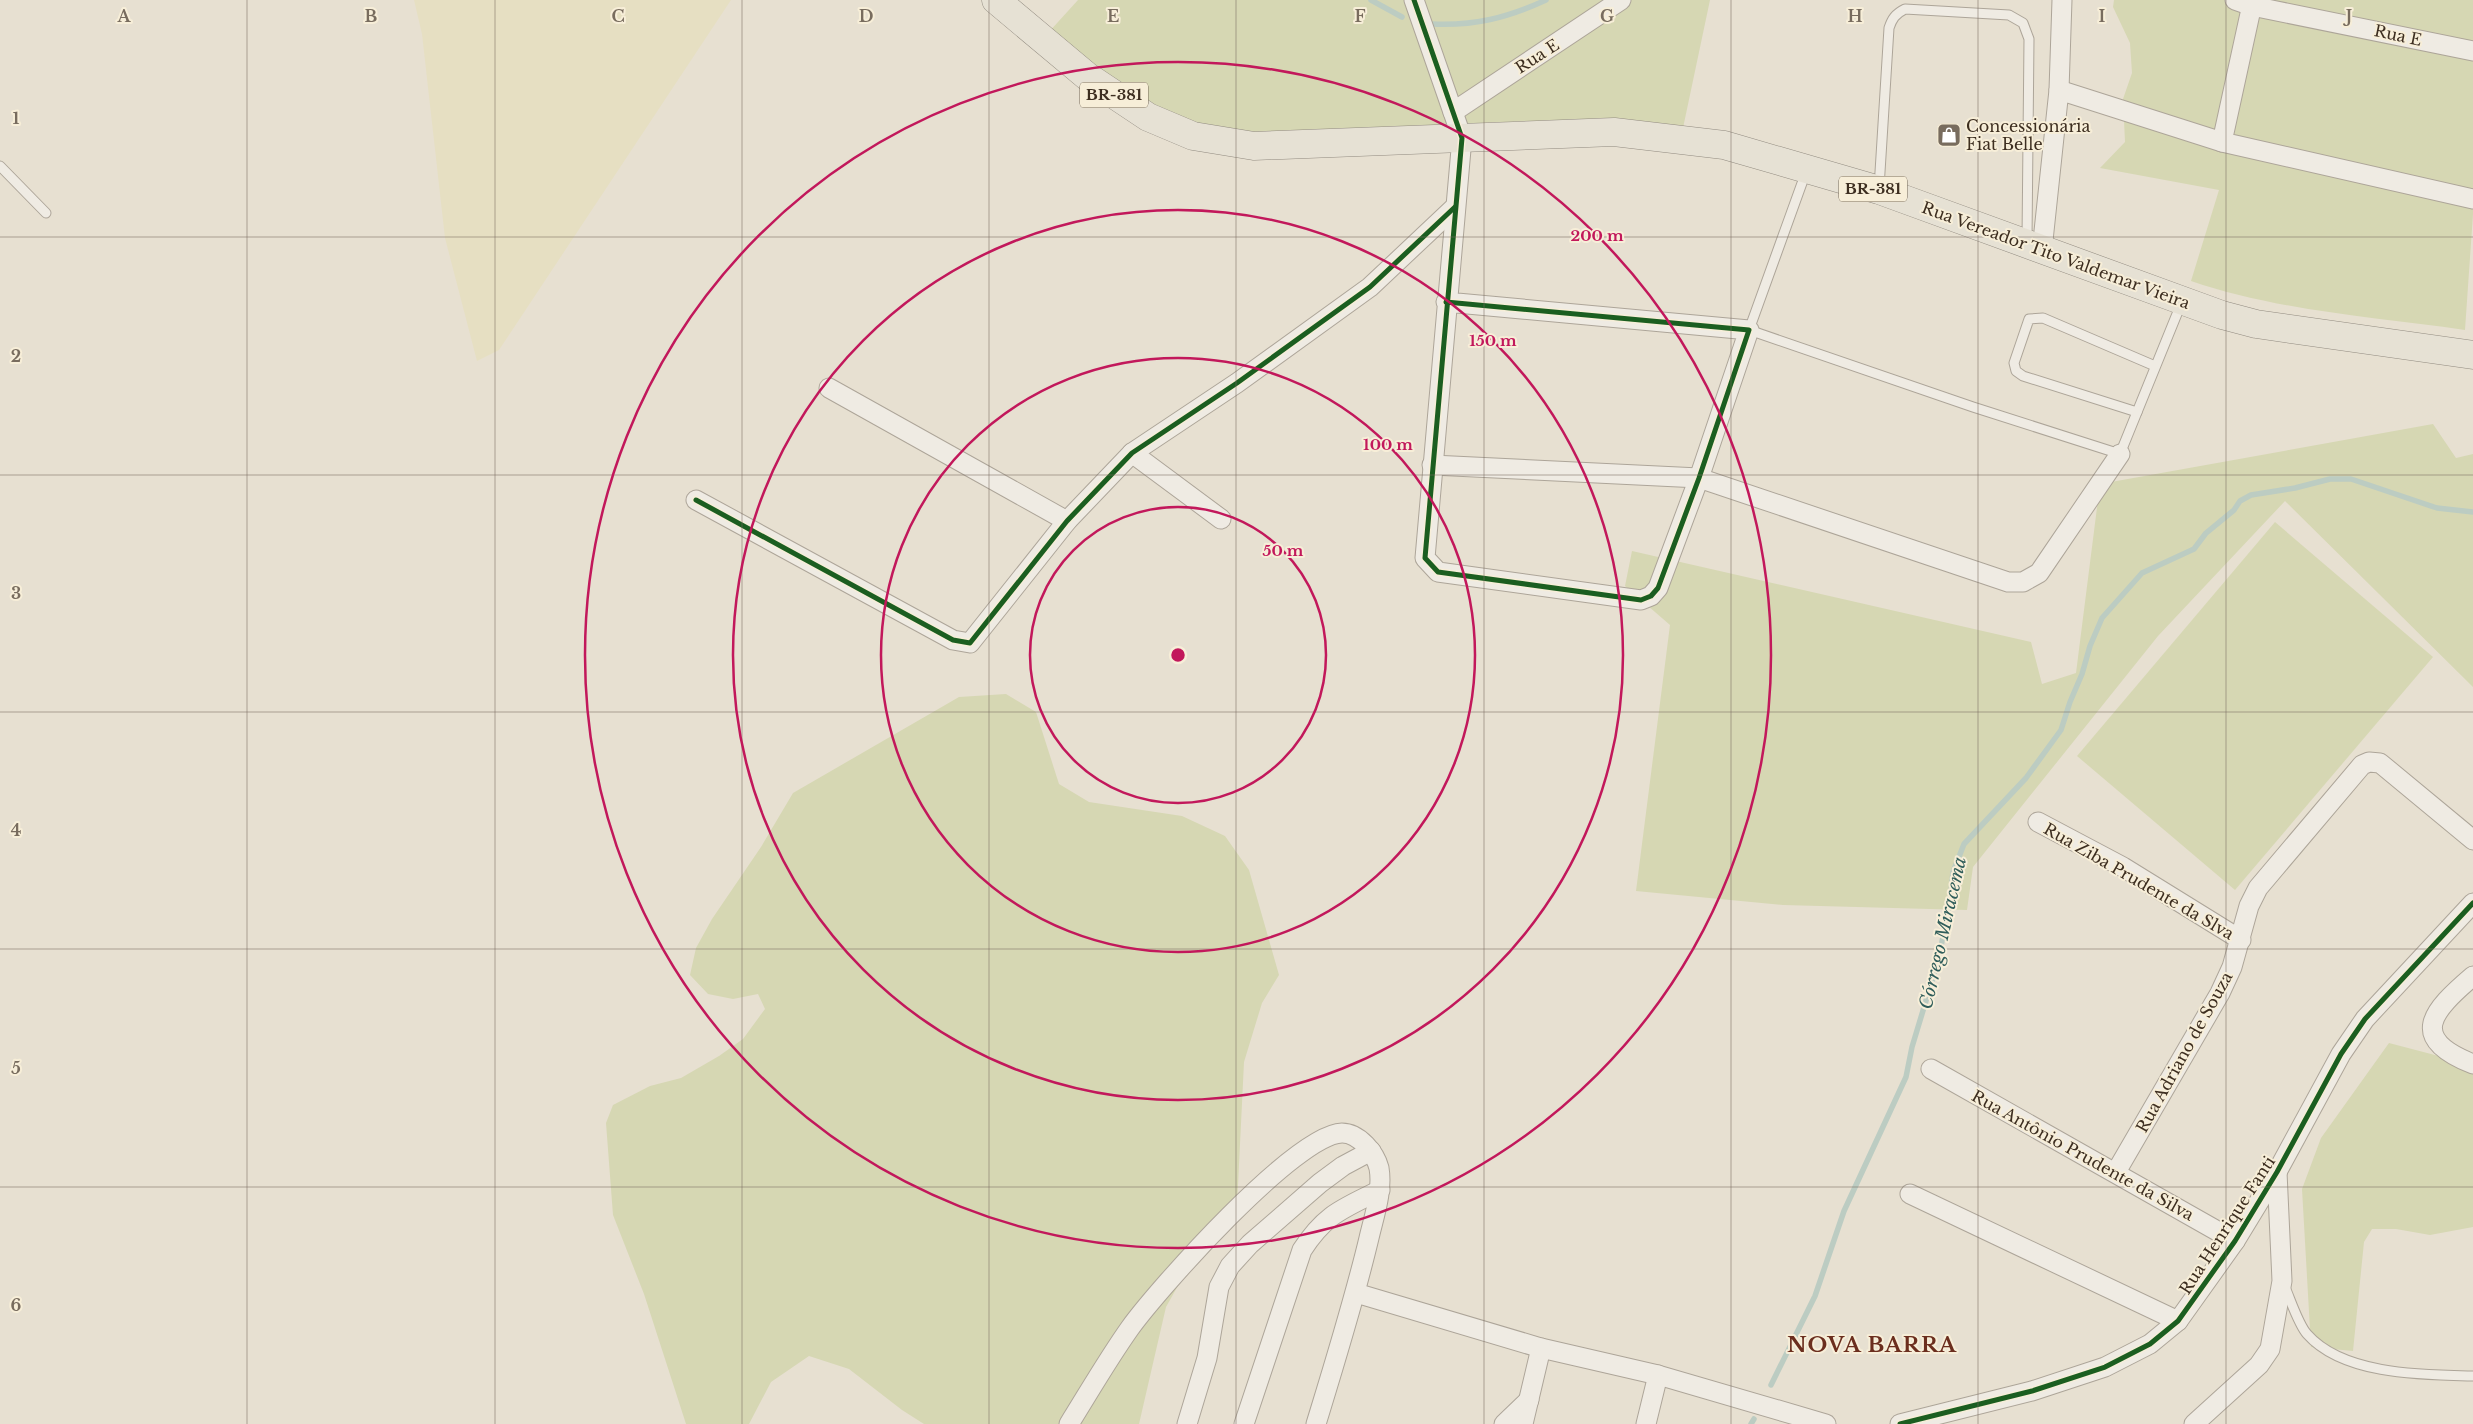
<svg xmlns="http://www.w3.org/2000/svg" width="2473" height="1424" font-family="'Libre Baskerville',serif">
  <rect width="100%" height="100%" fill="#e7e0d1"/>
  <!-- farmland -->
  <path fill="#e6dfc2" d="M414,0h317l-232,350 -22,11 -32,-123 -23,-204z"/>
  <!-- green -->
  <g fill="#d6d7b3">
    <path d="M1078,0h632l-27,128 -89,-9 -117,4 -166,15 -136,-13 -127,-92z"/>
    <path d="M2114,0h359v214l-8,116c-91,-13 -186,-19 -274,-49l28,-91 -119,-22 25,-26 -2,-43 9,-26 -2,-30 -17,-36z"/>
    <path d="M2433,424l23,34 17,-4v233l-188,-186 -127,135 -185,231 -6,43 -184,-5 -147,-14 34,-266 -45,-39 7,-35 399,91 11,42 34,-11 24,-189z"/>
    <path d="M2275,522l158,135 -198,233 -158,-134z"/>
    <path d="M1006,694l30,18 23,72 30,18 93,14 43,20 24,34 30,105 -17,28 -18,59 -7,144 -31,30 -40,71 -27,117h-215l-22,-14 -53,-41 -40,-13 -38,26 -22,42h-63l-42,-130 -31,-79 -7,-92 7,-18 37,-19 31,-8 38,-22 24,-17 22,-30 -7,-15 -25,5 -25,-5 -18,-19 6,-27 16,-29 49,-72 32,-54 166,-96z"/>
    <path d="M2389,1043l84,22v162l-43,8 -34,-6h-24l-8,13 -11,109 -42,-4 -9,-158 19,-51z"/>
  </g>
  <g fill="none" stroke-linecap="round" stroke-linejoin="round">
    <!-- stream -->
    <g stroke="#bcccc2" stroke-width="5.5">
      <path d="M1371,0l31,17"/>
      <path d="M1432,24c42,2 75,-6 114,-24"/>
      <path d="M1771,1385l44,-89 29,-85 62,-134 6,-30 26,-86 12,-59 3,-30 11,-28 62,-66 35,-48 9,-28 12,-28 8,-28 12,-28 40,-45 52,-24 12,-16 28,-23 6,-9 11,-6 44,-7 35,-9h21l86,29 36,4"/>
      <path d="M1751,1424l3,-5"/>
    </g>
    <!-- lane casing -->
    <g stroke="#ada599" stroke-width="11">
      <g id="lane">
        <path d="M0,166l46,47"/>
        <path d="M1806,172l-57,158 224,77 147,47 61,-150"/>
        <path d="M1879,188l10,-160c3,-9 6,-14 16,-19l104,6 14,8 6,16 -2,200"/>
        <path d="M2137,412l-114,-36 -7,-5 -2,-8 15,-44 14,-1 112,48"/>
        <path d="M2284,1285c6,13 14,39 23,49 36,41 115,41 166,42"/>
      </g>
    </g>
    <!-- street casing -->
    <g stroke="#ada599" stroke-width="21">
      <g id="street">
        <path d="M1414,0l48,138 -37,420 13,14 203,28 10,-4 7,-8 41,-110 50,-148 -303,-28"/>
        <path d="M2235,0l17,6 221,45"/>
        <path d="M2253,0l-31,142 251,57"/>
        <path d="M2059,90l3,-90"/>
        <path d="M1453,112l168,-112"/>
        <path d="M2042,250l17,-160 163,52"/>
        <path d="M829,388l238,133"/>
        <path d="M1132,453l89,66"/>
        <path d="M1432,465l267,13 309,104h15l16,-9 81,-119"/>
        <path d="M696,500l257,140 17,3 97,-122 65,-68 105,-70 133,-96 85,-80"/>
        <path d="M2038,822l85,45 118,73"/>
        <path d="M2473,976c-41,35 -66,62 0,88"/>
        <path d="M1931,1069l304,172"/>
        <path d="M2116,1172l104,-179 12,-26 17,-61 9,-18 104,-123 7,-3 11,1 93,77"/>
        <path d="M1910,1194l268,127"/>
        <path d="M1356,1293l185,55 117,27 168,49"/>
        <path d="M1069,1424c20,-32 39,-65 61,-96 29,-40 166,-194 212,-195 17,0 33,20 37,35 4,23 -5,48 -10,70 -15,63 -34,124 -53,186"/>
        <path d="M1187,1424l20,-66 12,-71 11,-21 20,-22 70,-61 23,-17 28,-15"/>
        <path d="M1244,1424l58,-174c24,-37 41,-41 78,-60"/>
        <path d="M1504,1424l25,-24"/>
        <path d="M1523,1424l18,-76"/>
        <path d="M1646,1424l12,-49"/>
        <path d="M1900,1424l132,-33 73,-24 45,-23 28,-23 57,-80 42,-69 64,-118 24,-35 108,-116"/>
        <path d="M2194,1424l65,-59 11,-16 12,-68 -5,-109"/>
      </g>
    </g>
    <!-- primary casing -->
    <g stroke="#928b80" stroke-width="29">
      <path id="primary" d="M996,0l92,77 60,40 45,19 61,10 360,-14 110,13 155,45 343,125 34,9 217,31"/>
    </g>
    <!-- lane -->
    <use href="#lane" stroke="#efebe3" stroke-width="9"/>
    <!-- street -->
    <use href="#street" stroke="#efebe3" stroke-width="19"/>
    <!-- primary -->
    <use href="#primary" stroke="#e6e1d4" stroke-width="28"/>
    <!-- cycleway casing -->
    <g stroke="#f7eed8" stroke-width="8">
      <g id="cycleway">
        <path d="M1414,0l48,138 -37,420 13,14 203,28 10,-4 7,-8 41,-110 50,-148 -303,-28"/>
        <path d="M696,500l257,140 17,3 97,-122 65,-68 105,-70 133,-96 85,-80"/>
        <path d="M1900,1424l132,-33 73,-24 45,-23 28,-23 57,-80 42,-69 64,-118 24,-35 108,-116"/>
      </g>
    </g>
    <!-- cycleway -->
    <use href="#cycleway" stroke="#1b5e20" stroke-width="5"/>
  </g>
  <!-- grid -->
  <path fill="none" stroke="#786c5e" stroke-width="1" stroke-opacity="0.55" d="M247,0v1424M495,0v1424M742,0v1424M989,0v1424M1236,0v1424M1484,0v1424M1731,0v1424M1978,0v1424M2226,0v1424M0,237h2473M0,475h2473M0,712h2473M0,949h2473M0,1187h2473"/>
  <!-- distance rings -->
  <g fill="none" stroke="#c2185b" stroke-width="2.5">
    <circle cx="1178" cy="655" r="148"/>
    <circle cx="1178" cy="655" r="297"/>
    <circle cx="1178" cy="655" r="445"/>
    <circle cx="1178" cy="655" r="593"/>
  </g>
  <!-- icons -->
  <defs>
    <g id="shop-square" transform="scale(1.25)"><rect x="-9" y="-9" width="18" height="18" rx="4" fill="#786c5e" stroke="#f7eed8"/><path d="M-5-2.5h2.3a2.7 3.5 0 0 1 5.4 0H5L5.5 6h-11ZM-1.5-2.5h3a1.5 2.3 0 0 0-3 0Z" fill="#fff"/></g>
  </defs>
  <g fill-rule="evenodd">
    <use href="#shop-square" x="1949" y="135"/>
  </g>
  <g text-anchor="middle" stroke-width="4" stroke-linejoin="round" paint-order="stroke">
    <!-- shield labels -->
    <g fill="#f7eed8" stroke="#756857" stroke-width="1">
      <rect x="1080" y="82.5" width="68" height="25" rx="4"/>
      <rect x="1839" y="176.5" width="68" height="25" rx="4"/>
    </g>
    <g font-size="15" font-weight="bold" fill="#3d2e20">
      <text x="1114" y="100">BR-381</text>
      <text x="1873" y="194">BR-381</text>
    </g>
    <!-- street labels -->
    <g font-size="16" fill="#3d2e20" stroke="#f7eed8">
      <text transform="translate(2398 35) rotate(12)" y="6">Rua E</text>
      <text transform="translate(1537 56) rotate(-33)" y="6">Rua E</text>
      <text transform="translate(2056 255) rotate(20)" y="6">Rua Vereador Tito Valdemar Vieira</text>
      <text transform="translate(2139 881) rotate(30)" y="6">Rua Ziba Prudente da Slva</text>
      <text transform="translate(2184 1052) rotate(-61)" y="6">Rua Adriano de Souza</text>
      <text transform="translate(2083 1155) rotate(29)" y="6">Rua Antônio Prudente da Silva</text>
      <text transform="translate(2227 1225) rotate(-57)" y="6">Rua Henrique Fanti</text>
    </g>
    <!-- poi labels -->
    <g font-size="16" fill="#3d2e20" stroke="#f7eed8" text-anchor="start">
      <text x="1966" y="132">Concessionária<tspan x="1966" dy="18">Fiat Belle</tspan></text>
    </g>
    <!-- water labels -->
    <g font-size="18" font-style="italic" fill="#2f5d5a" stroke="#f7eed8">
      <text transform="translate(1943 933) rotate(-77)" y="6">Córrego Miracema</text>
    </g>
    <!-- district labels -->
    <g font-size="21" font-weight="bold" letter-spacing="1" fill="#6b2e1e" stroke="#f7eed8">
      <text x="1872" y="1352">NOVA BARRA</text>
    </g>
  </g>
  <g font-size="16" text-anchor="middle" font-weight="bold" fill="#786c5e" stroke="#f7eed8" stroke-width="4" stroke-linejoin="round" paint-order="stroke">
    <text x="124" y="22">A</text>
    <text x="371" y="22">B</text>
    <text x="618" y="22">C</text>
    <text x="866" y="22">D</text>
    <text x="1113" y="22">E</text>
    <text x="1360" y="22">F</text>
    <text x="1607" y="22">G</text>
    <text x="1855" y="22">H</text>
    <text x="2102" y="22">I</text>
    <text x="2349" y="22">J</text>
    <text x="16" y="124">1</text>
    <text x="16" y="362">2</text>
    <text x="16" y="599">3</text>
    <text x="16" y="836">4</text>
    <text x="16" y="1074">5</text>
    <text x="16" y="1311">6</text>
  </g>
  <circle cx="1178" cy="655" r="8" fill="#c2185b" stroke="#f7eed8" stroke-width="2.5"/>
  <g font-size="15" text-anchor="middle" font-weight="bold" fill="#c2185b" stroke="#f7eed8" stroke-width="4" stroke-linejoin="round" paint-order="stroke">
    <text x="1597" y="241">200 m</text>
    <text x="1493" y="346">150 m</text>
    <text x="1388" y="450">100 m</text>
    <text x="1283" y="556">50 m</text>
  </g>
</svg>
